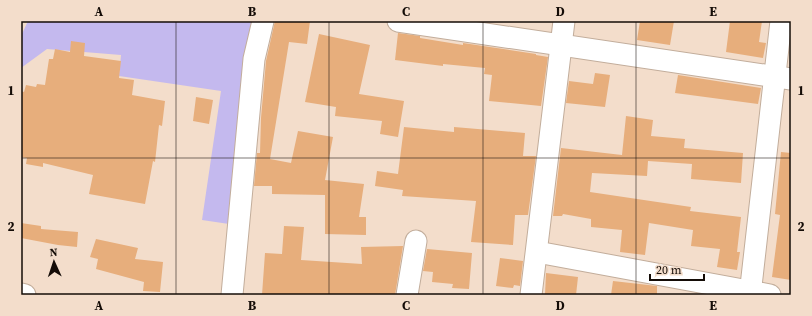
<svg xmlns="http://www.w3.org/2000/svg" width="812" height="316" font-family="'Source Serif 4',serif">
  <rect width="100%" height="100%" fill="#f3ddcb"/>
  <!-- green -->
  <path fill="#c4b9ee" d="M28,21h231l-30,203 -27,-4 19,-129 -102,-15 2,-21 -74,-6 -26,19v-32z"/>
  <!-- building -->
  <g fill="#e7ae7c">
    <path d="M275,21h35l-3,23 -18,-2 -19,117 21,4 7,-32 35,6 -8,43 39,4 -5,33h7v18l-41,-1v-39l-53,-1v-8h-18l3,-33h3l1,-35 5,-57z"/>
    <path d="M640,21h34l-4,24 -33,-5z"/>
    <path d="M730,21h32l-3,21 7,1 -3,15 -37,-6z"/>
    <path d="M398,33l22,3v2l43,7v-2l73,11v1l12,2 -7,49 -52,-5 3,-26 -8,-1 1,-6 -42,-4v2l-48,-6z"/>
    <path d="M319,34l51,11 -11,49 45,7 -6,36 -18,-3 2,-13 -47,-5 1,-9 -31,-5z"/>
    <path d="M71,41l14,2 -1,13 37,5 -2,17 15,2 -2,15 33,6 -3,25 -3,-1 -4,37 -2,-1 -8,43 -56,-10 4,-19 -50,-12v4l-17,-3 1,-6 -6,-1v-66l3,1 2,-7 10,2 1,-3 8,1 4,-26h4l2,-10 15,3z"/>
    <path d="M595,73l15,2 -5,32 -39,-4 3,-22 24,3z"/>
    <path d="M678,75l83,13 -3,16 -83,-11z"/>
    <path d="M196,97l17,3 -4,24 -16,-3z"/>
    <path d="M626,116l27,4 -2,16 34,3 -1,9 59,5 -2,30 -50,-4 1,-15 -44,-3 -1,15 -55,-3 -2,19 101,15 -1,4 51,6 -4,35h3l-3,18 -20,-3 3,-18 -29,-3 2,-16 -44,-7 -4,32 -25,-3 2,-22 -31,-3v-8l-28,-5 -1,2h-9l8,-68 61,7z"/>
    <path d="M404,127l50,5v-5l71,6 -2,23h13l-8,59h-13l-2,30 -42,-3 5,-41 -74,-5 1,-6 -28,-4 2,-15 21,3z"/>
    <path d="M781,152l10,1v127l-19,-3 8,-62 -5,-1z"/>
    <path d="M21,223l20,3v3l37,3 -1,15 -19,-2 -37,-7z"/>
    <path d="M284,226l20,1 -3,33 61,4 -1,-17 42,-1 -8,49h-133l3,-42 17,1z"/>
    <path d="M96,239l42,9 -3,11 28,3 -3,30 -17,-1 1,-9 -48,-13 2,-10 -8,-2z"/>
    <path d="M427,249l45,4 -3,36 -17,-1 1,-4 -21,-2 1,-10 -10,-1z"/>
    <path d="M500,258l23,3 -3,25 -6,-1 -1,3 -17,-2z"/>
    <path d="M546,273l32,4 -2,18h-31z"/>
    <path d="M613,281l44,5v9h-46z"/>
  </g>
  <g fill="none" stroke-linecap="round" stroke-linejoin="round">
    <!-- minor casing -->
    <g stroke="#c2ad9b" stroke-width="23">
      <g id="minor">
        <path d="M398,21l393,58"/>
        <path d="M537,252l233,43"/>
        <path d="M21,294l4,1"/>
        <path d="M232,295l22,-236 9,-38"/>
        <path d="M407,295l9,-54"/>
        <path d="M531,295l33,-274"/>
        <path d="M750,295l31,-274"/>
      </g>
    </g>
    <!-- minor -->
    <use href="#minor" stroke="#fff" stroke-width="21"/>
  </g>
  <!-- grid -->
  <path fill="none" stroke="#140c07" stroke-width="1" stroke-opacity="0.55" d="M176,21v274M329,21v274M483,21v274M636,21v274M21,158h770"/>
  <!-- border -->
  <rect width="812" height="316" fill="none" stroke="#f3ddcb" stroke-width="44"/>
  <!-- north arrow -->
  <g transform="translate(54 262) rotate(357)" stroke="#f3ddcb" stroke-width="3" paint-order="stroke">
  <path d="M0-3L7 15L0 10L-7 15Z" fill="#140c07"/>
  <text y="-6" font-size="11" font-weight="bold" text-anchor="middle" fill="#140c07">N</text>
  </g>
  <!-- scale -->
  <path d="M650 274v6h54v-6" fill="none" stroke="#140c07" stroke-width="2"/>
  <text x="656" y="274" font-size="12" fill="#140c07" stroke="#f3ddcb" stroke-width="3" paint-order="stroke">20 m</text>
  <rect x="22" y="22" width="768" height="272" fill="none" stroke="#140c07" stroke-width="1.5"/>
  <g font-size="13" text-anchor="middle" font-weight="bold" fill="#140c07">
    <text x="99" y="16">A</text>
    <text x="252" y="16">B</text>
    <text x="406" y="16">C</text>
    <text x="560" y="16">D</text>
    <text x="713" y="16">E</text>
    <text x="11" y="95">1</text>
    <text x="801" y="95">1</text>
    <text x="11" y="231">2</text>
    <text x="801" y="231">2</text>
    <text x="99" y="310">A</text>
    <text x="252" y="310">B</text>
    <text x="406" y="310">C</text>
    <text x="560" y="310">D</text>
    <text x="713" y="310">E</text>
  </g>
</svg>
